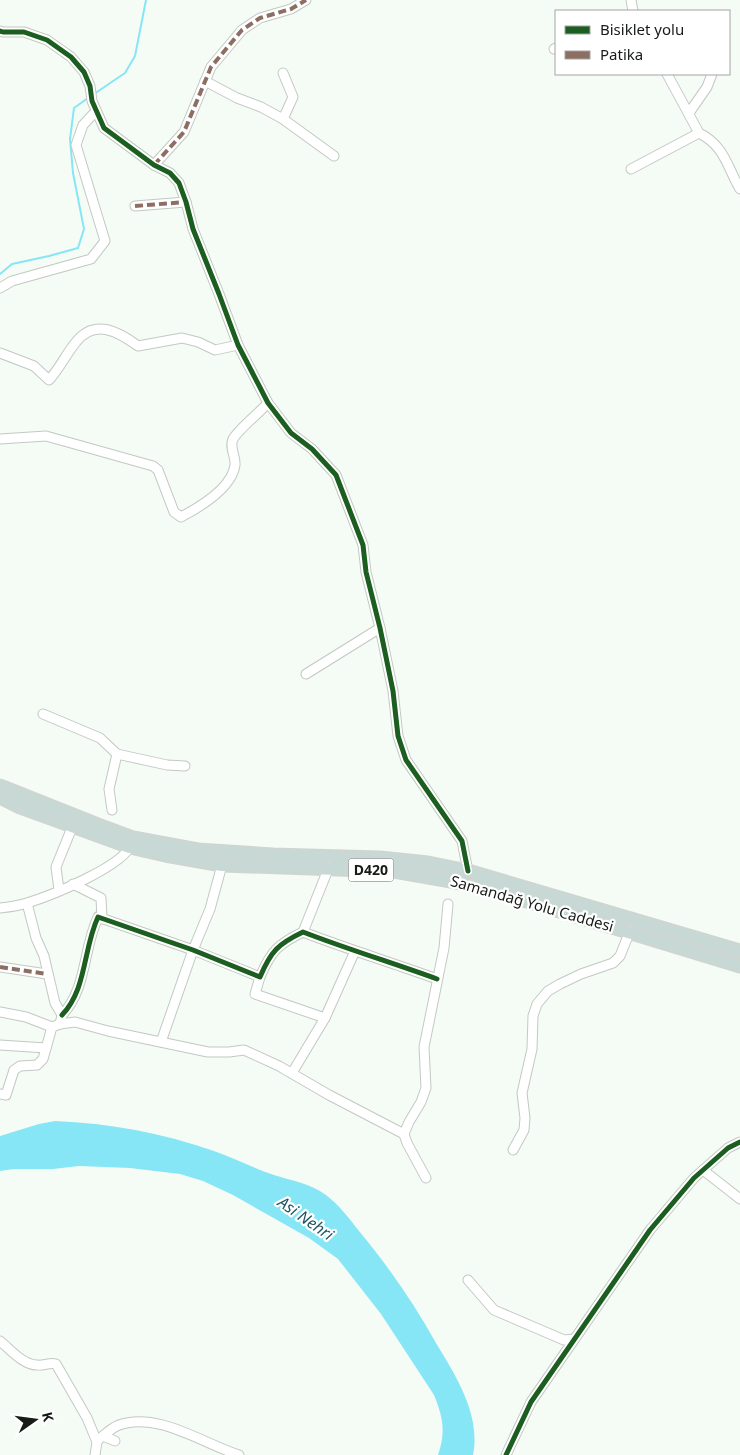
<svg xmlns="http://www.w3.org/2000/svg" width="740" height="1455" font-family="'Noto Sans',sans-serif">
  <rect width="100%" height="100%" fill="#f5fcf5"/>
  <!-- water -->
  <path fill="#87e6f5" d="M55,1121c54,2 108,12 159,30 20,7 39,17 60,24 18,6 36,8 52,20 13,10 23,23 33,36 29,35 55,72 77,112 20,33 45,72 37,112h-35c8,-23 5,-38 -4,-60l-53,-81 -43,-55 -29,-21 -76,-43 -30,-14 -23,-7 -50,-6 -51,-2 -26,3h-39l-14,2v-35l39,-12z"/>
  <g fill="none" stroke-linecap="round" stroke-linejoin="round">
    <!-- stream -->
    <g stroke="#87e6f5" stroke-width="2">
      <path d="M94,94l31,-21 10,-17 11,-56"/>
      <path d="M0,274l12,-10 37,-8 29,-8 6,-19 -11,-56 -3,-34 4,-31 14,-10"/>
    </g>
    <!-- minor casing -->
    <g stroke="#c3c9c2" stroke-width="11">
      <g id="minor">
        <path d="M631,0l2,11"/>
        <path d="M0,31l3,1h21l23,8 24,17 13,15 6,14 2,15 12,27 50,37 16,8 9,10 7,19 7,27 26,65 19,51 30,58 23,30 21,16 24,26 27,70 3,27 14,56 13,63 5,45 8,24 56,81 6,30"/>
        <path d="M554,49l2,-1"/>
        <path d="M667,74l32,59c26,13 28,34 41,56"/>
        <path d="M205,81l32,17 24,9 22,12 51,37"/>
        <path d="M689,113l18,-26 5,-13"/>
        <path d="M283,119l10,-22 -10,-24"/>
        <path d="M154,165l30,-33 27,-65 31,-37 18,-12 31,-9 15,-9"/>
        <path d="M631,169l68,-36"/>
        <path d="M135,206l51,-4"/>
        <path d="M0,288l12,-7 79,-22 14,-18 -29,-96 7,-20 13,-14"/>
        <path d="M0,353l34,13 15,14c11,-12 17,-26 27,-38 19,-24 43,-10 62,4l44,-8 16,4 17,8 23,-5"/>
        <path d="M0,439l46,-3 107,30 5,4 16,42 7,5c19,-10 51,-29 54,-52 1,-9 -6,-17 -2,-26 5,-9 27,-27 35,-36"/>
        <path d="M306,674l74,-46"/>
        <path d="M43,714l57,24 17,16 50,11 18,1"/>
        <path d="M112,810l-3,-21 8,-35"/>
        <path d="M73,884l28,14 1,21"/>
        <path d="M59,890l-3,-23 17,-42"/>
        <path d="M0,908c9,-1 18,-2 27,-5 23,-7 98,-37 105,-60"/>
        <path d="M303,932l26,-65"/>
        <path d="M0,967l47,7"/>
        <path d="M260,977l-5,17 70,24"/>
        <path d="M0,1012l26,5 26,10"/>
        <path d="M62,1015c25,-26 21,-66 36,-98l95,33 67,27c11,-26 18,-33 43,-45 44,17 90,31 134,47"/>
        <path d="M60,1024l15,-2 33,9 100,21h21l15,-2 35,16 50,29 75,39"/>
        <path d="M161,1042l32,-92 17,-41 12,-44"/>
        <path d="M0,1045l46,3"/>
        <path d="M292,1073l33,-55 30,-67"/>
        <path d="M0,1094l6,1 8,-25 6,-4 17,-1 6,-6 9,-32 8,-3 2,-9 -7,-12 -11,-47 -8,-18 -9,-35"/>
        <path d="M513,1150l11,-20 1,-12 -3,-25 10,-44 1,-33 4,-12 11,-13 12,-7 21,-10 32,-11 7,-7 10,-25"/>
        <path d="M703,1170l37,29"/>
        <path d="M426,1178l-19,-35 -3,-9 5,-12 12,-20 5,-14 -2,-41 20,-99 4,-44"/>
        <path d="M468,1280l26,30 70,30 10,-1"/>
        <path d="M0,1341c10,8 23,24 37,24 7,1 12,-3 19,-1l31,54 10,24 -2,13"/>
        <path d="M103,1436l12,5"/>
        <path d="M97,1441c6,-5 14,-13 22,-16 38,-14 85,19 120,30"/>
        <path d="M506,1455l25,-53 119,-172 44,-52 34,-30 12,-6"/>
      </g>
    </g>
    <!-- highway casing -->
    <g stroke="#d1d5d1" stroke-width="15">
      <g id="highway">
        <path d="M0,786l98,39 35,13 65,12 75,5 107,3 48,5 40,8 272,80"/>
        <path d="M0,797l20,10 110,40 35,8 57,10 172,6 57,10 39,9 250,76"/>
      </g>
    </g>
    <!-- minor -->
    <use href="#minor" stroke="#fefffe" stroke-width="9"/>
    <!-- highway -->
    <use href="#highway" stroke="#c7d8d5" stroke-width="12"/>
    <!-- quiet -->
    <g stroke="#8d6e63" stroke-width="4" stroke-dasharray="8 4" stroke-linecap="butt">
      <path d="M154,165l30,-33 27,-65 31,-37 18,-12 31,-9 15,-9"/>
      <path d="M135,206l51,-4"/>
      <path d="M0,967l47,7"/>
    </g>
    <!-- cycleway casing -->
    <g stroke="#fff" stroke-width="8">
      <g id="cycleway">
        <path d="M0,31l3,1h21l23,8 24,17 13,15 6,14 2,15 12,27 50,37 16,8 9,10 7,19 7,27 26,65 19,51 30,58 23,30 21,16 24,26 27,70 3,27 14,56 13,63 5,45 8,24 56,81 6,30"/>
        <path d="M62,1015c25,-26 21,-66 36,-98l95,33 67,27c11,-26 18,-33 43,-45 44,17 90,31 134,47"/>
        <path d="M506,1455l25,-53 119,-172 44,-52 34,-30 12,-6"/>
      </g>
    </g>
    <!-- cycleway -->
    <use href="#cycleway" stroke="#1b5e20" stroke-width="5"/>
  </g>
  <g text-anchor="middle" stroke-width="4.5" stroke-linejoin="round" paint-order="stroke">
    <!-- shield labels -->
    <rect fill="#fff" stroke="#5c5f5c" stroke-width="1" x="348.5" y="858.5" width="45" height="23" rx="4"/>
    <g font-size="14" font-weight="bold" fill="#161b16">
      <text x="371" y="875">D420</text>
    </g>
    <!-- street labels -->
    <g font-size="15" fill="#161b16" stroke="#fff">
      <text transform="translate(532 904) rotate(16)" y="5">Samandağ Yolu Caddesi</text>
    </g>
    <!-- water labels -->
    <g font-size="16" font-style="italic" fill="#1e5560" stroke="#fff">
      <text transform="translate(306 1218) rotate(35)" y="6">Asi Nehri</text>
    </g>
  </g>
  <!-- legend -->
  <rect x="555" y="10" width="175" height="65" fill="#ffffff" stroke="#a2a4a2"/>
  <rect x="565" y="26" width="25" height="8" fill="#1b5e20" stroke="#a2a4a2"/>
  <text x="600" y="35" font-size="15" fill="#161b16">Bisiklet yolu</text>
  <rect x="565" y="51" width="25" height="8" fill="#8d6e63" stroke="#a2a4a2"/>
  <text x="600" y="60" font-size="15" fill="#161b16">Patika</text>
  <!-- north arrow -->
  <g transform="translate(35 1420) rotate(76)" stroke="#ffffff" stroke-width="4" paint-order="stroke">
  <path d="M0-4L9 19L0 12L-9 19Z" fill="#161b16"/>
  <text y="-8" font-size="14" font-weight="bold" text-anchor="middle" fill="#161b16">K</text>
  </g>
</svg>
